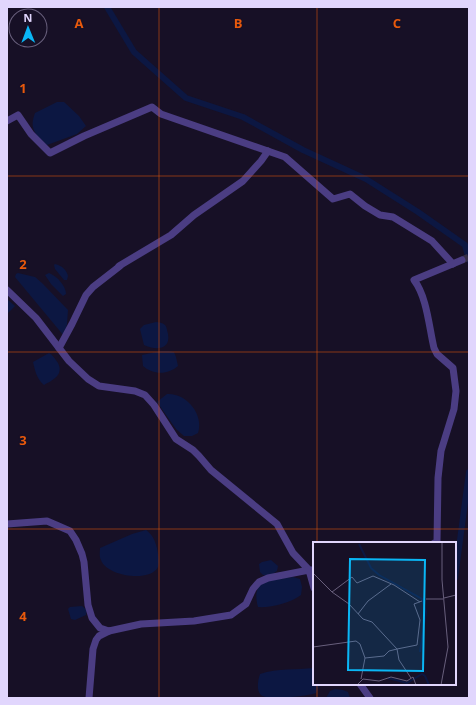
<svg xmlns="http://www.w3.org/2000/svg" width="476" height="705" font-family="'Open Sans',sans-serif">
  <rect width="100%" height="100%" fill="#171026"/>
  <!-- water -->
  <g fill="#0c1742">
    <path d="M57,102h7l15,14 7,10 -9,8 -30,11c-12,-11 -18,-16 -12,-32z"/>
    <path d="M55,264c7,2 11,5 13,12l-1,4h-3l-9,-11 -1,-4z"/>
    <path d="M18,273l17,4 7,6 26,27 -1,14 -3,12 -49,-59 1,-3z"/>
    <path d="M49,273c8,3 17,13 17,21l-3,2 -12,-12 -6,-9z"/>
    <path d="M7,299l8,7 -8,8z"/>
    <path d="M156,322c3,0 7,1 9,3 2,2 2,6 3,9 3,17 -14,16 -24,11l-4,-16 4,-4z"/>
    <path d="M161,351h8l5,1 2,5 2,9c-10,9 -25,9 -35,0l-1,-11z"/>
    <path d="M49,353c4,2 6,6 9,10 6,12 -5,17 -14,22 -7,-6 -9,-14 -11,-23z"/>
    <path d="M167,394c20,-1 37,21 31,39l-6,3h-8l-8,-7 -19,-27z"/>
    <path d="M146,530c7,5 9,11 11,18 1,5 3,14 1,19 -8,16 -52,9 -57,-7 -2,-3 -1,-9 -1,-12l32,-14z"/>
    <path d="M271,560l7,6 -1,5 -7,5 -7,-1 -3,-3 -1,-8 3,-2z"/>
    <path d="M293,577l7,2 2,8 -1,8c-10,8 -31,13 -43,12 -8,-29 14,-27 35,-30z"/>
    <path d="M82,606l5,4 -1,5 -11,5 -4,-1 -3,-10 2,-2z"/>
    <path d="M314,668v16h5v3l-3,6c-8,3 -49,8 -55,2 -5,-5 -3,-15 -1,-21 18,-6 36,-4 54,-6z"/>
    <path d="M335,689l8,1 5,2 2,6h-24l4,-7z"/>
  </g>
  <g fill="none" stroke-linecap="round" stroke-linejoin="round">
    <!-- canal -->
    <g stroke="#0c1742" stroke-width="6">
      <path d="M107,7l27,45 52,46 57,19 60,33 63,29 52,33 47,33 4,15"/>
      <path d="M455,578l14,-106"/>
    </g>
    <!-- minor-tunnel -->
    <path stroke="#352e46" stroke-width="7" stroke-dasharray="7 3.5" stroke-linecap="butt" d="M462,260l7,-3"/>
    <!-- minor -->
    <g stroke="#4b3d83" stroke-width="7">
      <path d="M7,121l11,-6 13,19 19,19 34,-17 68,-29 9,7 124,43 48,42 17,-5 15,12 15,9 13,2 39,24 21,23"/>
      <path d="M119,266l52,-31 23,-20 49,-34 18,-20 7,-10"/>
      <path d="M7,290l29,28 33,43 19,18 11,7 36,5 10,4 9,10 22,34 17,11 6,6 12,14 66,54 16,29 16,17h5"/>
      <path d="M59,348l13,-24 14,-29 7,-8 27,-21"/>
      <path d="M7,524l40,-3 23,10 6,9 6,14 2,8 4,43 4,13 8,10 9,3 32,-7 53,-3 37,-6 15,-11 7,-15 6,-7 9,-4 41,-8 5,18"/>
      <path d="M434,543l3,-1 1,-64 3,-27 13,-42 2,-18 -3,-23 -16,-14 -3,-6c-5,-21 -7,-51 -20,-68l48,-20"/>
      <path d="M360,684l10,14"/>
      <path d="M89,698l4,-49 3,-9 3,-4 10,-5"/>
    </g>
  </g>
  <!-- grid -->
  <path fill="none" stroke="#e8590c" stroke-width="1" stroke-opacity="0.55" d="M159,7v691M317,7v536M7,176h462M7,352h462M7,529h462M317,684v14"/>
  <!-- overview -->
  <g transform="translate(313 542)">
    <rect width="143" height="143" fill="#171026"/>
    <path fill="none" stroke="#0c1742" stroke-width="2" d="M46,2l12,24 8,7 43,24 4,13 -6,40M75,136l19,5 15,-9 3,2 4,9"/>
    <path fill="none" stroke="#685f7c" stroke-width="1" d="M0,31l19,19 17,12 14,15 9,3 25,27 20,-4 3,-25 -6,-16 8,-3M19,50l20,-15 5,6 16,-7 21,9 26,17M131,56l12,-3M113,57h17M55,59l23,-17M45,72l10,-13M0,105l43,-6 4,3 5,14 19,-2 5,-5 8,-2 2,11 12,18M48,137l4,-21M44,143l6,-6 16,2 12,-4 16,4 6,-4 3,8M128,143l7,-38 -6,-67v-38"/>
    <path fill="#0ab6f5" fill-opacity="0.15" stroke="#0ab6f5" stroke-width="2" d="M37,17l75,1 -2,111 -75,-1z"/>
    <rect width="143" height="143" fill="none" stroke="#e1d6fd" stroke-width="2"/>
  </g>
  <g font-size="13" text-anchor="middle" font-weight="bold" fill="#e8590c" stroke="#171026" stroke-width="3" stroke-linejoin="round" paint-order="stroke">
    <text x="79" y="28">A</text>
    <text x="238" y="28">B</text>
    <text x="397" y="28">C</text>
    <text x="23" y="93">1</text>
    <text x="23" y="269">2</text>
    <text x="23" y="445">3</text>
    <text x="23" y="621">4</text>
  </g>
  <!-- border -->
  <rect width="476" height="705" fill="none" stroke="#e1d6fd" stroke-width="16"/>
  <!-- north arrow -->
  <g transform="translate(28 28) rotate(359)"><circle r="19" fill="#171026" stroke="#685f7c"/>
  <path d="M0-3L7 15L0 10L-7 15Z" fill="#0ab6f5"/>
  <text y="-6" font-size="11" font-weight="bold" text-anchor="middle" fill="#e1d6fd">N</text>
  </g>
</svg>
